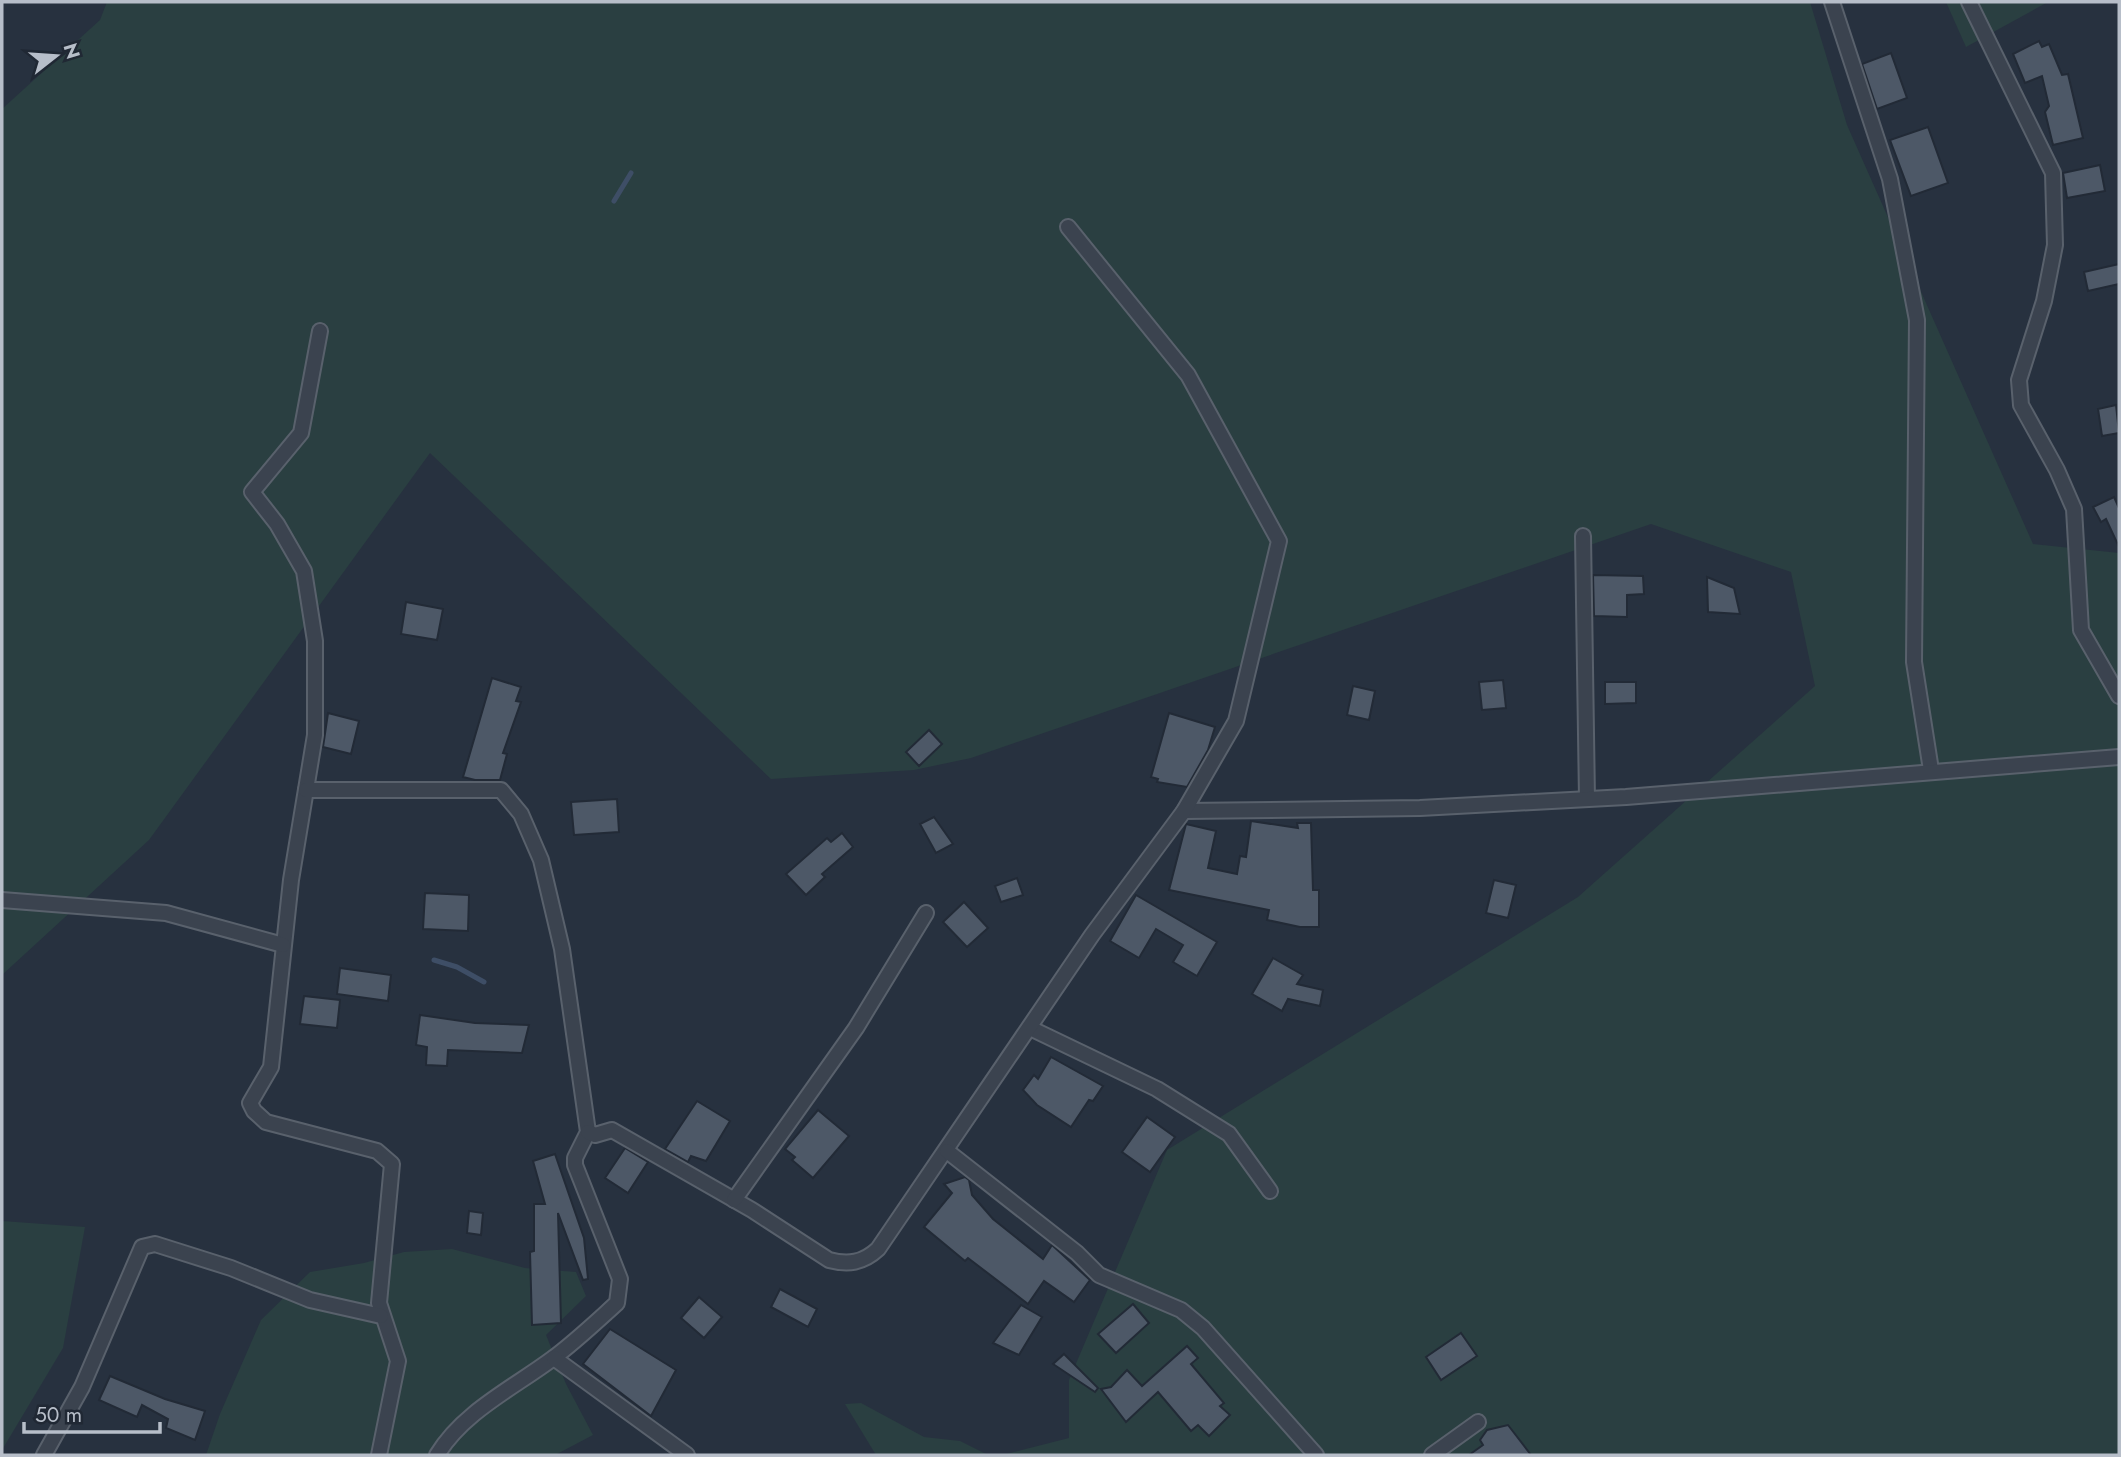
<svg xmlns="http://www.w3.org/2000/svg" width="2121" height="1457" font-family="Jost,sans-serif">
  <rect width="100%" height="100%" fill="#27313f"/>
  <!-- green -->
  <g fill="#2a3f41">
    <path d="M107,2h1703l37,123 186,419 86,9v902h-1117l67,-17v-58l98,-230 411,-253 237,-211 -24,-114 -140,-48 -680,234 -57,12 -143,9 -341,-326 -281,387 -147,135v-866l98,-89z"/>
    <path d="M1946,2h102l-82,45z"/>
    <path d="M2,1221l83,6 -22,121 -61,102z"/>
    <path d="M452,1249l73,19 51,4 10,24 -40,39 20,49 27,51 -38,20h-349l14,-41 41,-94 49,-48 54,-9 40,-11z"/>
    <path d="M861,1403l63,34 36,4 28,14h-112l-31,-51z"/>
  </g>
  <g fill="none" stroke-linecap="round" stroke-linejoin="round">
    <!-- stream -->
    <g stroke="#3e4e66" stroke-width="5">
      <path d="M614,201l17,-28"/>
      <path d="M434,960l23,7 27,15"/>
    </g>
  </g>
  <!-- building -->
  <g fill="#4d5867" stroke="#222a36" stroke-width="2">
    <path d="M2039,41l3,6 7,-3 13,31 6,-1 15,64 -30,7 -8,-33 4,-6 -7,-30 -17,7 -12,-29z"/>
    <path d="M1891,53l16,45 -30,11 -15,-45z"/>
    <path d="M1928,127l20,56 -37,13 -21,-56z"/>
    <path d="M2100,165l5,26 -38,7 -4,-25z"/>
    <path d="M2119,264v20l-31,7 -4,-19z"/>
    <path d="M2116,405l3,28 -17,3 -4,-27z"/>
    <path d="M2114,497l5,11v39l-13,-28 -5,3 -8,-15z"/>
    <path d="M1593,575l50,1 1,18 -17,1v22l-33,-1z"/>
    <path d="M1707,577l27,11 6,26 -32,-2z"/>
    <path d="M406,602l37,7 -6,31 -36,-6z"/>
    <path d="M492,678l29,9 -5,14 5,1 -18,51 4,1 -7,26h-25l-12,-3z"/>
    <path d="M1503,680l3,28 -24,2 -3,-28z"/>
    <path d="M1605,682h31v21l-31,1z"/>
    <path d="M1353,686l22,5 -6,29 -22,-5z"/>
    <path d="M328,713l31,8 -8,33 -28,-7z"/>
    <path d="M1169,713l46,14 -7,23 -21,37 -30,-5 1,-3 -7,-2z"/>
    <path d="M929,730l13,14 -23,22 -13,-14z"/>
    <path d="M617,799l2,33 -45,3 -3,-33z"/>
    <path d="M934,817l19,27 -17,9 -16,-29z"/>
    <path d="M1251,821l47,7 -1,-5h14l2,67h6v37h-19l-33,-7 2,-10 -100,-20 17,-66 30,7 -8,37 29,6 3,-18 6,1z"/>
    <path d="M842,833l11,14 -31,27 3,3 -19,18 -20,-21 41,-36 4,4z"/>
    <path d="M1017,878l6,17 -22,7 -6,-16z"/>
    <path d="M1494,880l22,5 -8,33 -22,-5z"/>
    <path d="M425,893l44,2 -1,36 -45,-2z"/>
    <path d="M1136,895l81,47 -20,34 -24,-14 10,-17 -27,-16 -17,29 -29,-17z"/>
    <path d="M964,902l24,26 -21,19 -24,-25z"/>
    <path d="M1273,958l30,17 -6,9 26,6 -3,16 -32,-7 -6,12 -30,-17z"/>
    <path d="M340,968l51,7 -3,26 -51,-7z"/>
    <path d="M304,996l36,4 -3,28 -37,-4z"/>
    <path d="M420,1015l55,8 54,2 -7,28 -74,-3 -1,16 -21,-1 1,-18 -11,-2z"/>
    <path d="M1051,1057l52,29 -10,15 -4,-1 -18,27 -34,-22 -14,-15 11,-15 4,4z"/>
    <path d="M697,1101l33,20 -24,40 -15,-5 -3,6 -23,-13z"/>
    <path d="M818,1110l31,26 -36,42 -21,-18 3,-3 -10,-8z"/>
    <path d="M1147,1117l28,20 -25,35 -28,-20z"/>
    <path d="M625,1148l23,14 -20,31 -23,-15z"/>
    <path d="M555,1154l29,84 4,41 -5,1 -25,-67 3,110 -29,2 -2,-73 4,-1v-47h11l-12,-43z"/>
    <path d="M965,1177l4,3 3,15 21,24 50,40 9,-14 38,35 -16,22 -30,-21 -16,23 -60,-46 -3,3 -41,-34 28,-34 -8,-9z"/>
    <path d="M469,1211l14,2 -2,22 -14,-2z"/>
    <path d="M780,1289l37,20 -9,18 -37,-20z"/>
    <path d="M699,1297l23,20 -18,21 -23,-20z"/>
    <path d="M1133,1304l16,19 -33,30 -18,-19z"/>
    <path d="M1021,1305l21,12 -23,38 -26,-12z"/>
    <path d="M610,1329l66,41 -25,46 -68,-52z"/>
    <path d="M1461,1333l16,23 -36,24 -15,-23z"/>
    <path d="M1187,1346l11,12 -7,6 33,39 -4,3 10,9 -21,21 -11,-11 -7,6 -33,-39 -32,30 -25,-33 10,-2 16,-17 15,16z"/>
    <path d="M1064,1354l34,34 -3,4 -42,-28z"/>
    <path d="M110,1376l55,23 40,12 -10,29 -29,-12 2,-9 -26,-14 -5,12 -38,-17z"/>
    <path d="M1508,1425l23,30h-62l14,-10 -3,-5 7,-10z"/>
  </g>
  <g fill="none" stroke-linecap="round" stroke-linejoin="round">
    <!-- minor casing -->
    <g stroke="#59616c" stroke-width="18">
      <g id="minor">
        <path d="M1832,2l58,177 27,141 -3,342 17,108"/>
        <path d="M1969,2l84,171 2,72 -11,56 -25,79 2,25 36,65 17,39 7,121 38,66"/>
        <path d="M320,331l-19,102 -49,59 25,32 27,47 11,70v94l-24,145 -20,187 -21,36 4,8 12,11 111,29 15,13 -13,139 19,58 -19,94"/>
        <path d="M1583,536l4,263"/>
        <path d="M306,790h195l20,24 20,46 21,89 26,183 -13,26v7l45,114 -3,24c-21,19 -42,39 -65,56 -39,29 -89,53 -115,96"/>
        <path d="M1184,811l236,-3 206,-11 493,-40"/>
        <path d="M2,900l164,13 117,32"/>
        <path d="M1030,1028l127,61 72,45 41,57"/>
        <path d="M588,1132l7,3 17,-5 140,80 77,50c19,5 34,3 49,-11l214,-314 92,-124 52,-90 43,-180 -91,-166 -120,-148"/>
        <path d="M947,1151l130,102 22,22 82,35 22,18 113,127"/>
        <path d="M734,1200l122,-172 70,-115"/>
        <path d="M554,1358l133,97"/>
        <path d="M44,1455l38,-68 60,-140 13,-3 76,24 79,32 71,16"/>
        <path d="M1432,1455l46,-33"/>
      </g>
    </g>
    <!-- minor -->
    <use href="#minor" stroke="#3b434f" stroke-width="14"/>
  </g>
  <!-- border -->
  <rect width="2121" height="1457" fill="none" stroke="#b7bec9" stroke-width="7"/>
  <!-- north arrow -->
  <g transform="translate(56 56) rotate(73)" stroke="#202834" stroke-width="5" paint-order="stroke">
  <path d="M0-5L12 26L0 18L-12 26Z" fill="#b7bec9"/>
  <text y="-10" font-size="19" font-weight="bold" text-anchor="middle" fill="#b7bec9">N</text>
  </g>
  <!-- scale -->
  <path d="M24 1422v10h136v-10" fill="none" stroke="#b7bec9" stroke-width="3.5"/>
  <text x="35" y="1422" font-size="21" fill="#b7bec9" stroke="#202834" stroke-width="5" paint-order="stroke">50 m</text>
</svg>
